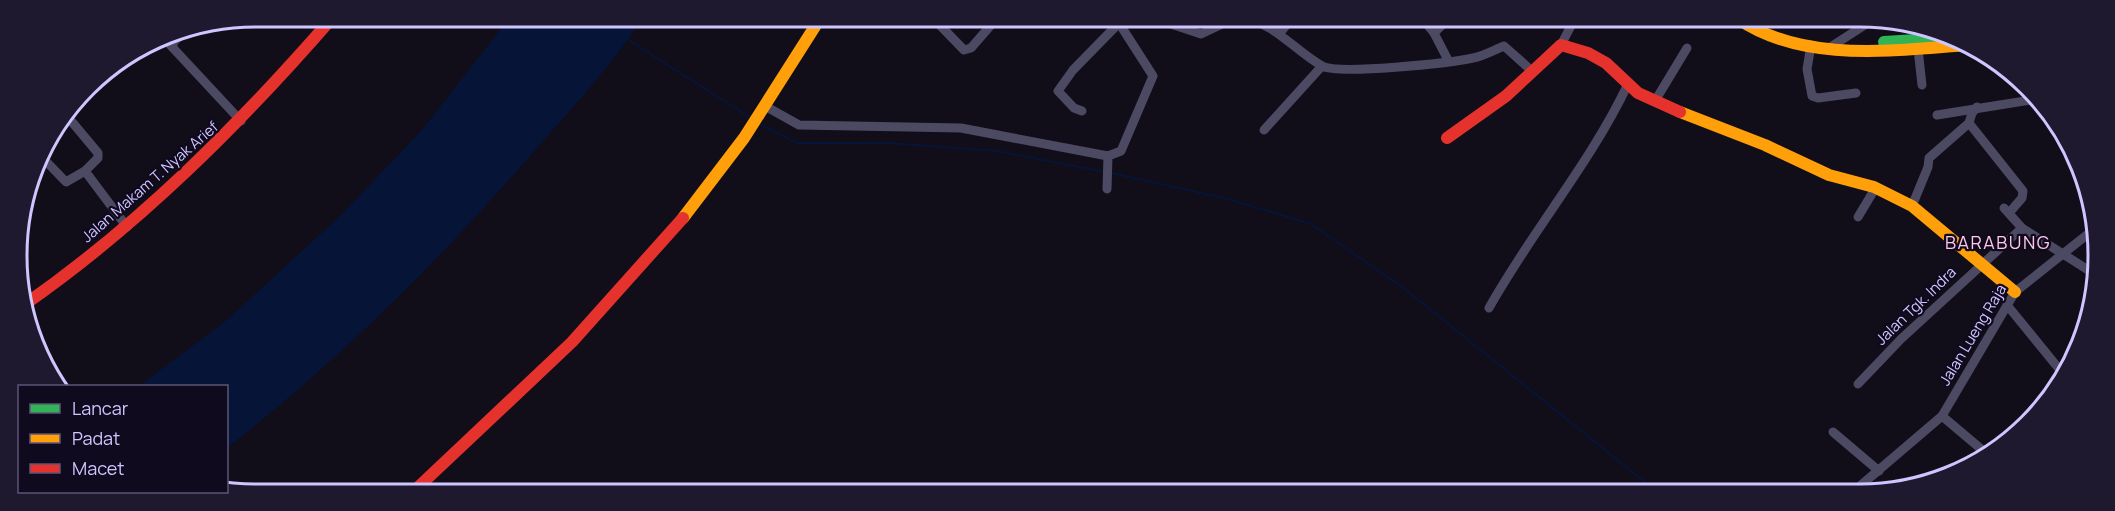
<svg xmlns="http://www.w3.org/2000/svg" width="2115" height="511" font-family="Manrope,sans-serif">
  <rect width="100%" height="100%" fill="#110e19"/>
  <!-- water -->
  <path fill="#061438" d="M510,17h133c-30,47 -69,89 -106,131 -95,110 -196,211 -310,300l-1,-62h-87l89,-67 112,-103 81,-85z"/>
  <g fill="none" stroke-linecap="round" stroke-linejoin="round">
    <!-- stream -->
    <g stroke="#061438" stroke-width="2">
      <path d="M627,39l124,79"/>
      <path d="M758,123l39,20h92l108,8 108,21"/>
      <path d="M1111,173l117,26 83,25 94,65 252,203"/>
    </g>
    <!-- street -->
    <g stroke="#4c4962" stroke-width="9">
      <path d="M932,17l32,33 7,-2 27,-31"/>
      <path d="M1153,18l48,16 34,-16"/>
      <path d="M1244,18c33,7 50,32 78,48 17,9 128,-3 151,-8 11,-2 21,-8 31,-12l28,25"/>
      <path d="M1422,18l12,15 14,27"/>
      <path d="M188,30l-15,12v6l68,73"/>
      <path d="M1280,33l12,-15"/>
      <path d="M1434,33l15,-15"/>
      <path d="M162,36l11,12"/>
      <path d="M1561,45l14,-27"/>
      <path d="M1811,45l-4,24 5,27 6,2 38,-5"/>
      <path d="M1829,48l45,-29"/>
      <path d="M1918,49l4,36"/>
      <path d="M1655,101l32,-53"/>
      <path d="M765,106l34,19 162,3 147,28"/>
      <path d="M1977,107l-5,6 -3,10 54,68 -1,7 -13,15"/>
      <path d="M1082,111l-8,-3 -16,-17 15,-21 46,-47 1,-5"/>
      <path d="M1937,115l100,-16"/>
      <path d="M67,116l31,37v5l-13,13"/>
      <path d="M1264,130l58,-64"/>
      <path d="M40,155l26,27 19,-11 42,56"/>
      <path d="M1107,189l1,-33 13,-5 32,-75 -34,-53"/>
      <path d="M1912,206l16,-39 1,-9 40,-35"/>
      <path d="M2004,208l18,20 74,47"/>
      <path d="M1858,217l18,-30"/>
      <path d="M2007,305l57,70"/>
      <path d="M1489,308c43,-77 101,-144 139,-224"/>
      <path d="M1858,384l43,-45 121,-111"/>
      <path d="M1942,416l73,-124 78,-62"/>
      <path d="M1833,432l46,39"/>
      <path d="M1853,492l89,-76 45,38"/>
    </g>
    <!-- fast -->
    <path stroke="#30b455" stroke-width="12" d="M1884,42l65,-4"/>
    <!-- slow -->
    <g stroke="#ff9f0a" stroke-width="12">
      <path d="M1737,18c66,46 157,32 233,27"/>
      <path d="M1680,112l85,33 64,30 45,12 38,19 103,86"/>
      <path d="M683,218l61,-80 77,-121"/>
    </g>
    <!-- jam -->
    <g stroke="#e5322d" stroke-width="12">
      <path d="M1447,138l59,-42 55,-51 27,8 18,10 32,30 42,19"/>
      <path d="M24,305c116,-81 216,-181 309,-288"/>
      <path d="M413,492l159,-150 111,-124"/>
    </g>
  </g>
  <g text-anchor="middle" stroke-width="4.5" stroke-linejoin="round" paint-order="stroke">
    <!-- street labels -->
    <g font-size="15" fill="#d0c6ff" stroke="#0f0a1d">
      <text transform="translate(150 182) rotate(-41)" y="5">Jalan Makam T. Nyak Arief</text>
      <text transform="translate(1916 306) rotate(-44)" y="5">Jalan Tgk. Indra</text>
      <text transform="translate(1973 335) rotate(-59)" y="5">Jalan Lueng Raja</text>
    </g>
    <!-- quarter labels -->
    <g font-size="18" letter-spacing="1.5" fill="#ffc8e7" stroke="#0f0a1d">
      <text x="1998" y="249">BARABUNG</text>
    </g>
  </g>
  <!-- crop -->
  <path d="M0 0H2115V511H0ZM255 27H1860A228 228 0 0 1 2088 255V256A228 228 0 0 1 1860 484H255A228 228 0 0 1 27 256V255A228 228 0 0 1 255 27Z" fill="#1e192f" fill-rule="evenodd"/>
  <path fill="none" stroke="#d0c6ff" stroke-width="3" d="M255 27H1860A228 228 0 0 1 2088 255V256A228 228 0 0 1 1860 484H255A228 228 0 0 1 27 256V255A228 228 0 0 1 255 27Z"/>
  <!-- legend -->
  <rect x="18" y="385" width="210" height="108" fill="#0f0a1d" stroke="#5c5577" stroke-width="1.5"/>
  <rect x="30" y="404" width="30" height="9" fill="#30b455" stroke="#5c5577" stroke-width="1.5"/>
  <text x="72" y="415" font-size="18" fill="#d0c6ff">Lancar</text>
  <rect x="30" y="434" width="30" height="9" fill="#ff9f0a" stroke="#5c5577" stroke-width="1.5"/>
  <text x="72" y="445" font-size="18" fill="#d0c6ff">Padat</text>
  <rect x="30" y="464" width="30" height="9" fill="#e5322d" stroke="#5c5577" stroke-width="1.5"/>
  <text x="72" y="475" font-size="18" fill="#d0c6ff">Macet</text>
</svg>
